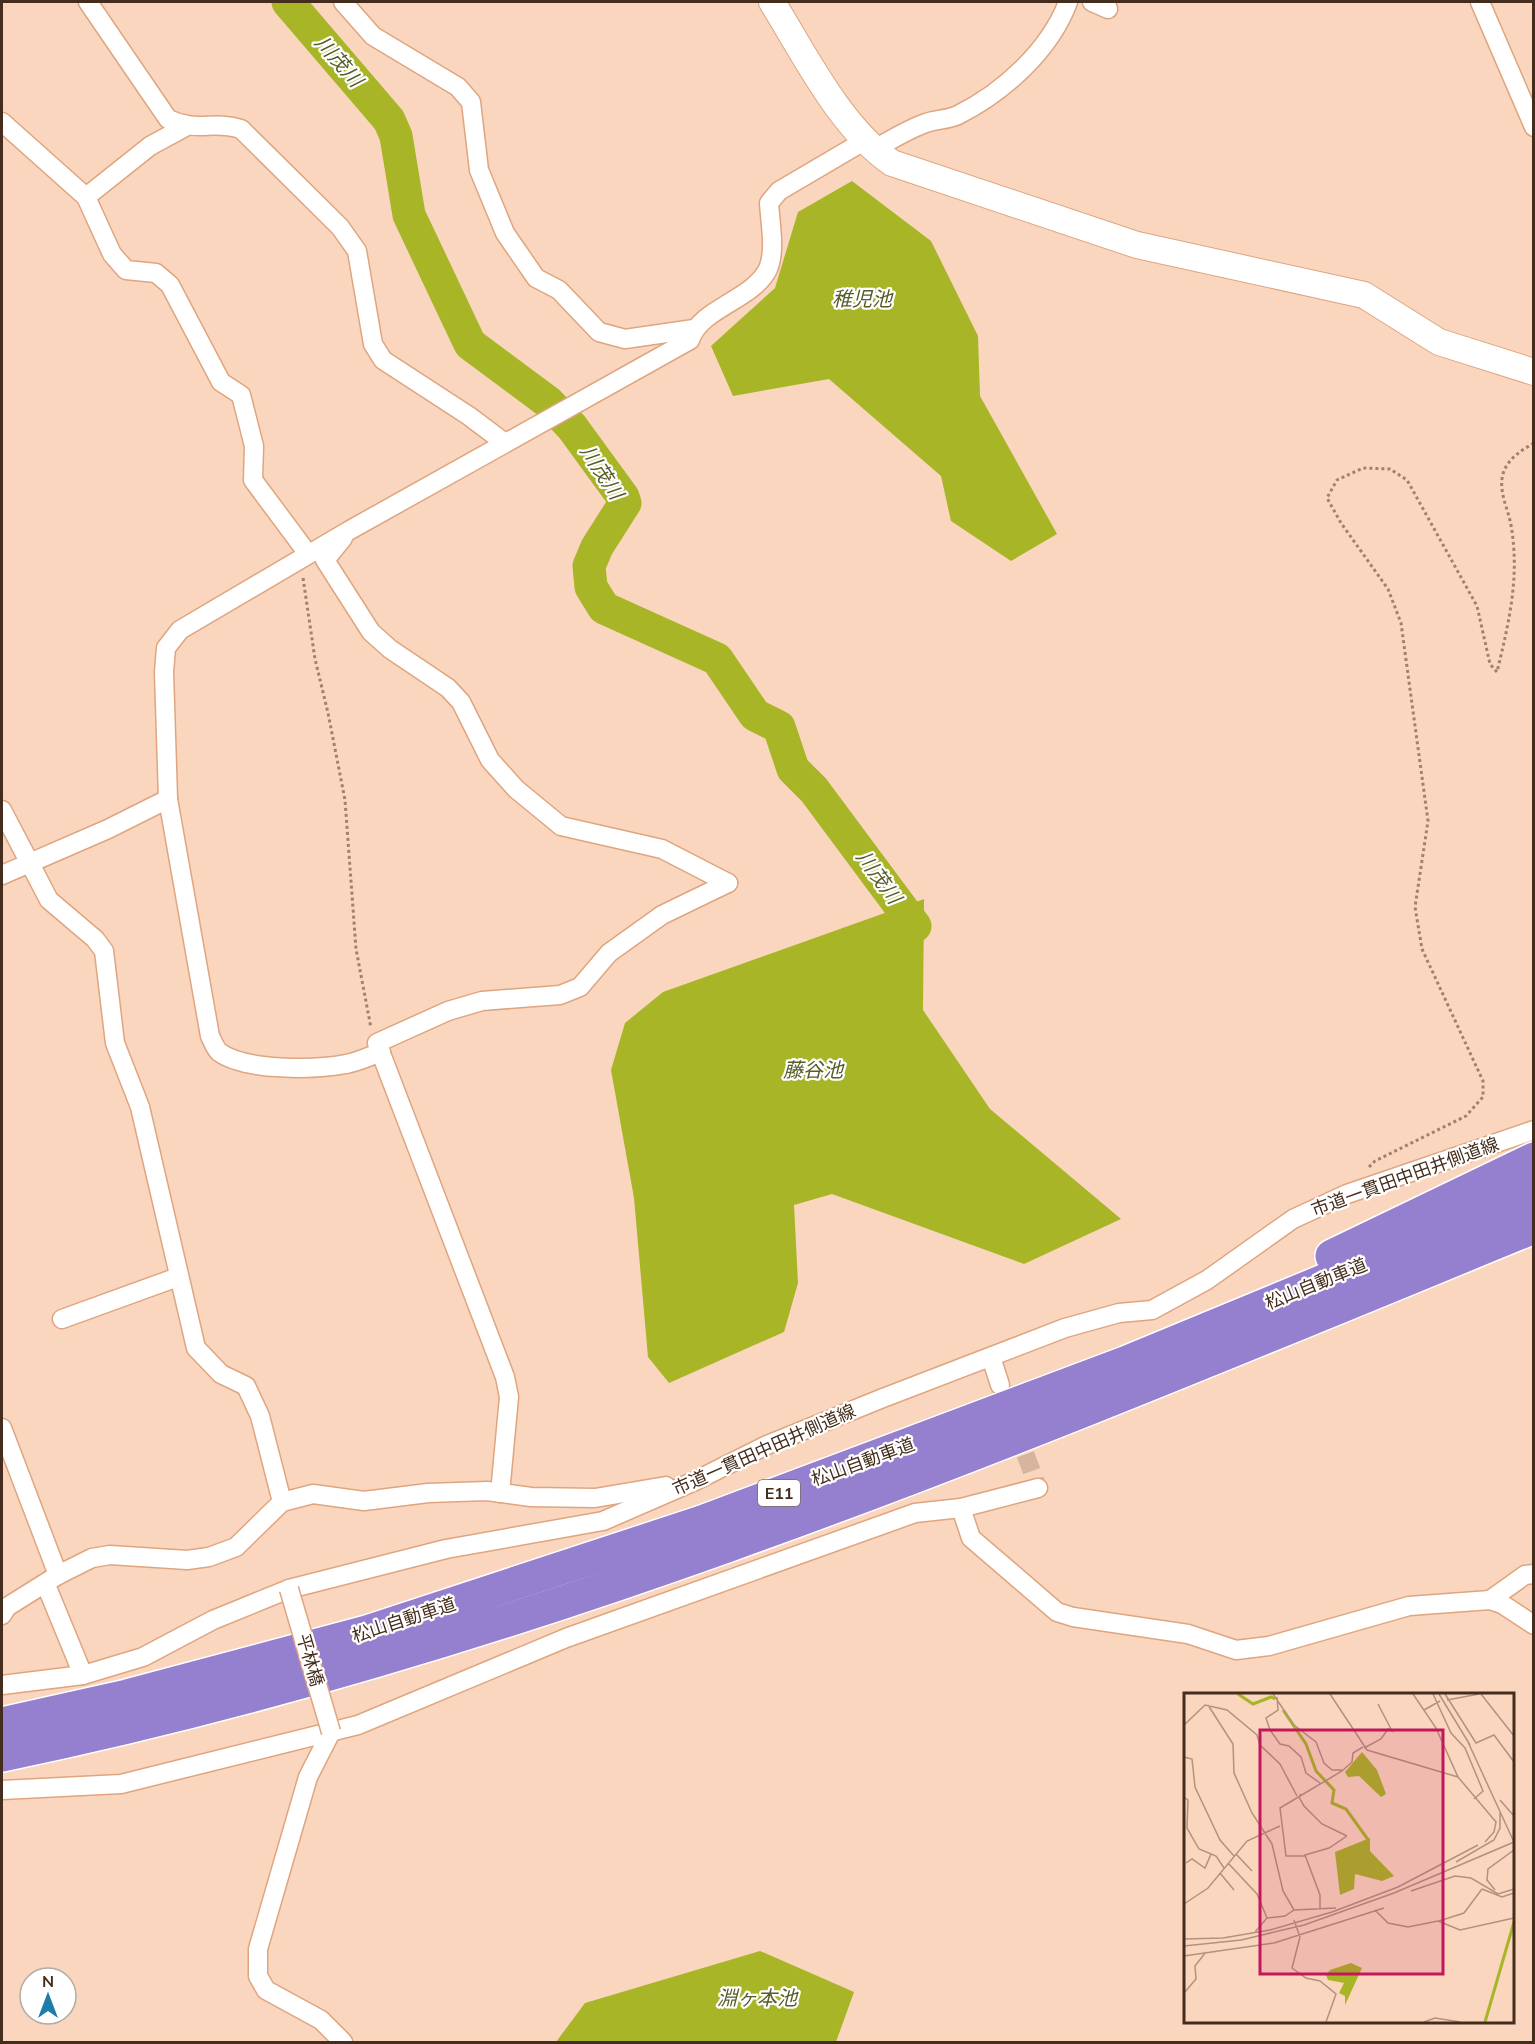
<svg xmlns="http://www.w3.org/2000/svg" width="1535" height="2044" font-family="Mulish,'Noto Sans JP',sans-serif">
  <rect width="100%" height="100%" fill="#fad6be"/>
  <!-- water -->
  <g fill="#a8b526">
    <path d="M852,181l79,60 47,95 2,60 77,138 -46,27 -60,-40 -10,-45 -112,-97 -96,17 -22,-50 64,-58 23,-76z"/>
    <path d="M924,899l-1,111 67,99 131,110 -97,45 -192,-70 -38,11 4,78 -14,49 -115,51 -21,-26 -14,-159 -23,-128 14,-47 38,-31z"/>
    <path d="M760,1951l94,41 -18,50h-280l29,-39z"/>
  </g>
  <g fill="none" stroke-linecap="round" stroke-linejoin="round">
    <!-- river -->
    <path stroke="#a8b526" stroke-width="33" d="M288,2l101,118 7,16 13,79 61,129 78,58 24,25 51,70 2,6 -28,44 -8,19 2,21 13,21 113,51 38,56 24,12 14,42 21,21 101,136"/>
    <!-- street-tunnel -->
    <path stroke="#d6b49e" stroke-width="18" stroke-dasharray="18 9" stroke-linecap="butt" d="M1016,1429l22,59"/>
    <!-- street casing -->
    <g stroke="#dfa57f" stroke-width="21">
      <g id="street">
        <path d="M88,2l80,117c30,14 44,1 73,10l99,98 17,24 16,93 10,16 86,56 36,27"/>
        <path d="M343,2l30,34 85,51 13,15 8,68 26,63 31,45 23,12 40,42 26,7 69,-10"/>
        <path d="M1092,2l16,7 -3,-7"/>
        <path d="M1480,2l54,125"/>
        <path d="M2,122l84,75 26,57 14,16 30,3 14,12 51,97 20,13 13,51 -1,34 55,74"/>
        <path d="M872,150c18,-9 36,-21 54,-27 10,-4 22,-3 32,-8 46,-23 92,-65 110,-113"/>
        <path d="M86,197l64,-51 35,-19"/>
        <path d="M343,538l-18,22 46,72 19,17 58,39 13,14 29,58 26,29 45,37 101,23 66,34"/>
        <path d="M2,810l47,90 46,39 9,12 11,92 25,64 56,241 25,26 25,12 14,30 22,86"/>
        <path d="M2,875l106,-46 60,-30"/>
        <path d="M381,1052c-11,4 -23,10 -35,12 -31,6 -101,7 -127,-12 -4,-4 -6,-10 -9,-16l-42,-237 -4,-127 2,-24 14,-18 170,-100 340,-190c10,-32 63,-40 78,-71 8,-19 2,-47 1,-66l10,-12 85,-50"/>
        <path d="M62,1319l116,-42"/>
        <path d="M991,1357l9,28"/>
        <path d="M2,1428l56,147"/>
        <path d="M500,1493l9,-96 -4,-20 -128,-334 71,-32 34,-10 78,-6 20,-8 29,-34 53,-38 66,-32"/>
        <path d="M961,1508l10,30 86,74 16,5 115,17 48,16 33,-4 140,-40 81,-6 12,4 32,21"/>
        <path d="M46,1585l37,90"/>
        <path d="M1490,1600l35,-25 9,-1"/>
        <path d="M2,1615l5,-8 51,-32 34,-17 18,-3 77,5 22,-3 27,-10 46,-45 31,-8 51,7 64,-8 59,-2 44,6 64,1 71,-12"/>
        <path d="M2,1685l81,-10 60,-18 70,-37 76,-31 157,-40 157,-28 92,-40 72,-36 116,-47 182,-70 54,-15 33,-3 55,-30 86,-61 54,-25 187,-64"/>
        <path d="M331,1732l-23,45 -50,172v27l8,14 55,30 22,22"/>
        <path d="M2,1790l119,-6 237,-59 208,-87 349,-125 46,-5 77,-20"/>
      </g>
    </g>
    <!-- secondary casing -->
    <g stroke="#dfa57f" stroke-width="28">
      <path id="secondary" d="M772,2c33,53 68,125 120,161l245,82 227,50 75,47 95,30"/>
    </g>
    <!-- highway casing -->
    <g stroke="#fff" stroke-width="36">
      <g id="highway">
        <path d="M1332,1256l202,-97"/>
        <path d="M2,1724l125,-28 240,-64 335,-110 423,-159 409,-169"/>
        <path d="M2,1755c530,-109 1032,-323 1532,-528"/>
      </g>
    </g>
    <!-- path -->
    <g stroke="#9f826e" stroke-width="3" stroke-dasharray="3 3" stroke-linecap="butt">
      <path d="M303,578l12,81 13,54 17,87 11,149 15,79"/>
      <path d="M1369,1167l6,-6 91,-45 17,-19v-16l-61,-132 -7,-42 13,-86 -27,-198 -13,-34 -47,-66 -14,-25 10,-18 26,-12 27,1 17,11 70,126 13,58 7,8c12,-50 23,-95 14,-147 -3,-17 -14,-36 -7,-54 5,-13 18,-21 30,-28"/>
    </g>
    <!-- street -->
    <use href="#street" stroke="#fff" stroke-width="18"/>
    <!-- secondary -->
    <use href="#secondary" stroke="#fff" stroke-width="26"/>
    <!-- highway -->
    <use href="#highway" stroke="#9580cf" stroke-width="33"/>
    <!-- street-bridge casing -->
    <g stroke="#dfa57f" stroke-width="21" stroke-linecap="butt">
      <path id="street-bridge" d="M289,1589l42,143"/>
    </g>
    <!-- street-bridge -->
    <use href="#street-bridge" stroke="#fff" stroke-width="18"/>
  </g>
  <g text-anchor="middle" stroke-width="4.5" stroke-linejoin="round" paint-order="stroke">
    <!-- shield labels -->
    <rect fill="#fff" stroke="#7c6c61" stroke-width="1.5" x="758" y="1480" width="42" height="26" rx="4.5"/>
    <g font-size="16" font-weight="bold" fill="#442d1d">
      <text x="779" y="1499">E11</text>
    </g>
    <!-- street labels -->
    <g font-size="18" fill="#442d1d" stroke="#fff">
      <text transform="translate(1405 1177) rotate(-20)" y="6">市道一貫田中田井側道線</text>
      <text transform="translate(1316 1284) rotate(-22)" y="6">松山自動車道</text>
      <text transform="translate(764 1450) rotate(-24)" y="6">市道一貫田中田井側道線</text>
      <text transform="translate(863 1462) rotate(-20)" y="6">松山自動車道</text>
      <text transform="translate(404 1620) rotate(-18)" y="6">松山自動車道</text>
      <text transform="translate(310 1660) rotate(74)" y="6">平林橋</text>
    </g>
    <!-- water labels -->
    <g font-size="20" font-style="italic" fill="#575d29" stroke="#fff">
      <text transform="translate(339 61) rotate(49)" y="7">川茂川</text>
      <text x="862" y="306">稚児池</text>
      <text transform="translate(602 472) rotate(57)" y="7">川茂川</text>
      <text transform="translate(879 877) rotate(54)" y="7">川茂川</text>
      <text x="813" y="1077">藤谷池</text>
      <text x="757" y="2005">淵ヶ本池</text>
    </g>
  </g>
  <!-- overview -->
  <g transform="translate(1184 1693)">
    <rect width="330" height="330" fill="#fad6be"/>
    <path d="M178,59l15,18 9,24 -5,3 -22,-21 -11,1 -3,-5zM186,145v13l24,25 -12,5 -27,-7 -1,15 -14,6 -5,-43zM167,270l11,5 -17,37v-9l-6,-3 5,-10 -16,-3 -2,-5 4,-5z" fill="#a8b526"/>
    <path fill="none" stroke="#a8b526" stroke-width="3" d="M54,1l15,10 18,-7 4,2M99,17l23,34 10,27 18,19 -2,13 14,6 23,32M301,329l29,-100"/>
    <path fill="none" stroke="#b1927e" stroke-width="1.5" d="M89,1l21,31 22,17 8,21 8,7h10M146,1l37,56 91,27M229,1l23,34 22,49 38,45 -2,10 -9,10M249,1l18,39 14,15 18,43 -9,8M255,1l31,51M261,1l31,49 18,-8 20,27M297,1l33,42M93,4l1,13 -12,8 4,12 10,14 9,2 12,11 5,16 14,10M263,7l32,-6M24,12l25,39 1,29 18,40 20,31 11,47 11,19M240,17l16,-9M0,32l21,-20 22,5 30,25 3,10 20,19 17,32M180,55l17,-9 7,-10 4,2 -14,-27M0,64l8,2 3,28 25,53 14,16M117,101l-2,3 5,9 18,18 25,12M0,104l4,3 -1,28 12,21 17,7 8,12M316,107l14,16M52,161l16,17M121,163h-19l-6,-48 62,-37 10,-9 1,-9 10,-6M272,169l38,-22 6,-12v-15M2,170l6,-4 13,9 6,-14M44,170l29,31 10,24M36,180l14,17M298,196l20,8 12,-4M311,197l-8,-10 1,-11 26,-19M227,198l44,-15 16,2 27,16 16,-5M0,211l24,-16 39,-47 33,-15M136,216v-14l-15,-40 24,-7 18,-12M191,217l13,13 20,4 30,-6 22,9 54,-12M110,227l6,17M255,228l25,-8 18,-24M71,239l12,-14 18,-2 9,-6 42,-2M116,244l-8,31 14,10 14,3 16,13 -10,28M0,246l39,-1 47,-8 62,-18 66,-25 80,-42M0,253l57,-6 63,-15 90,-32 120,-51 -46,-100M0,263l90,-13 110,-35M0,300l12,-14 -1,-13 11,-14M240,329l11,-4 25,4"/>
    <path fill="#c2185b" fill-opacity="0.15" stroke="#c2185b" stroke-width="3" d="M76,37h183v244h-183z"/>
    <rect width="330" height="330" fill="none" stroke="#442d1d" stroke-width="3"/>
  </g>
  <!-- border -->
  <rect width="1535" height="2044" fill="none" stroke="#442d1d" stroke-width="6"/>
  <!-- north arrow -->
  <g transform="translate(48 1996)"><circle r="28" fill="#ffffff" stroke="#b4aba5" stroke-width="1.5"/>
  <path d="M0-4.5L10 22L0 15L-10 22Z" fill="#1f7daa"/>
  <text y="-9" font-size="16" font-weight="bold" text-anchor="middle" fill="#442d1d">N</text>
  </g>
</svg>
